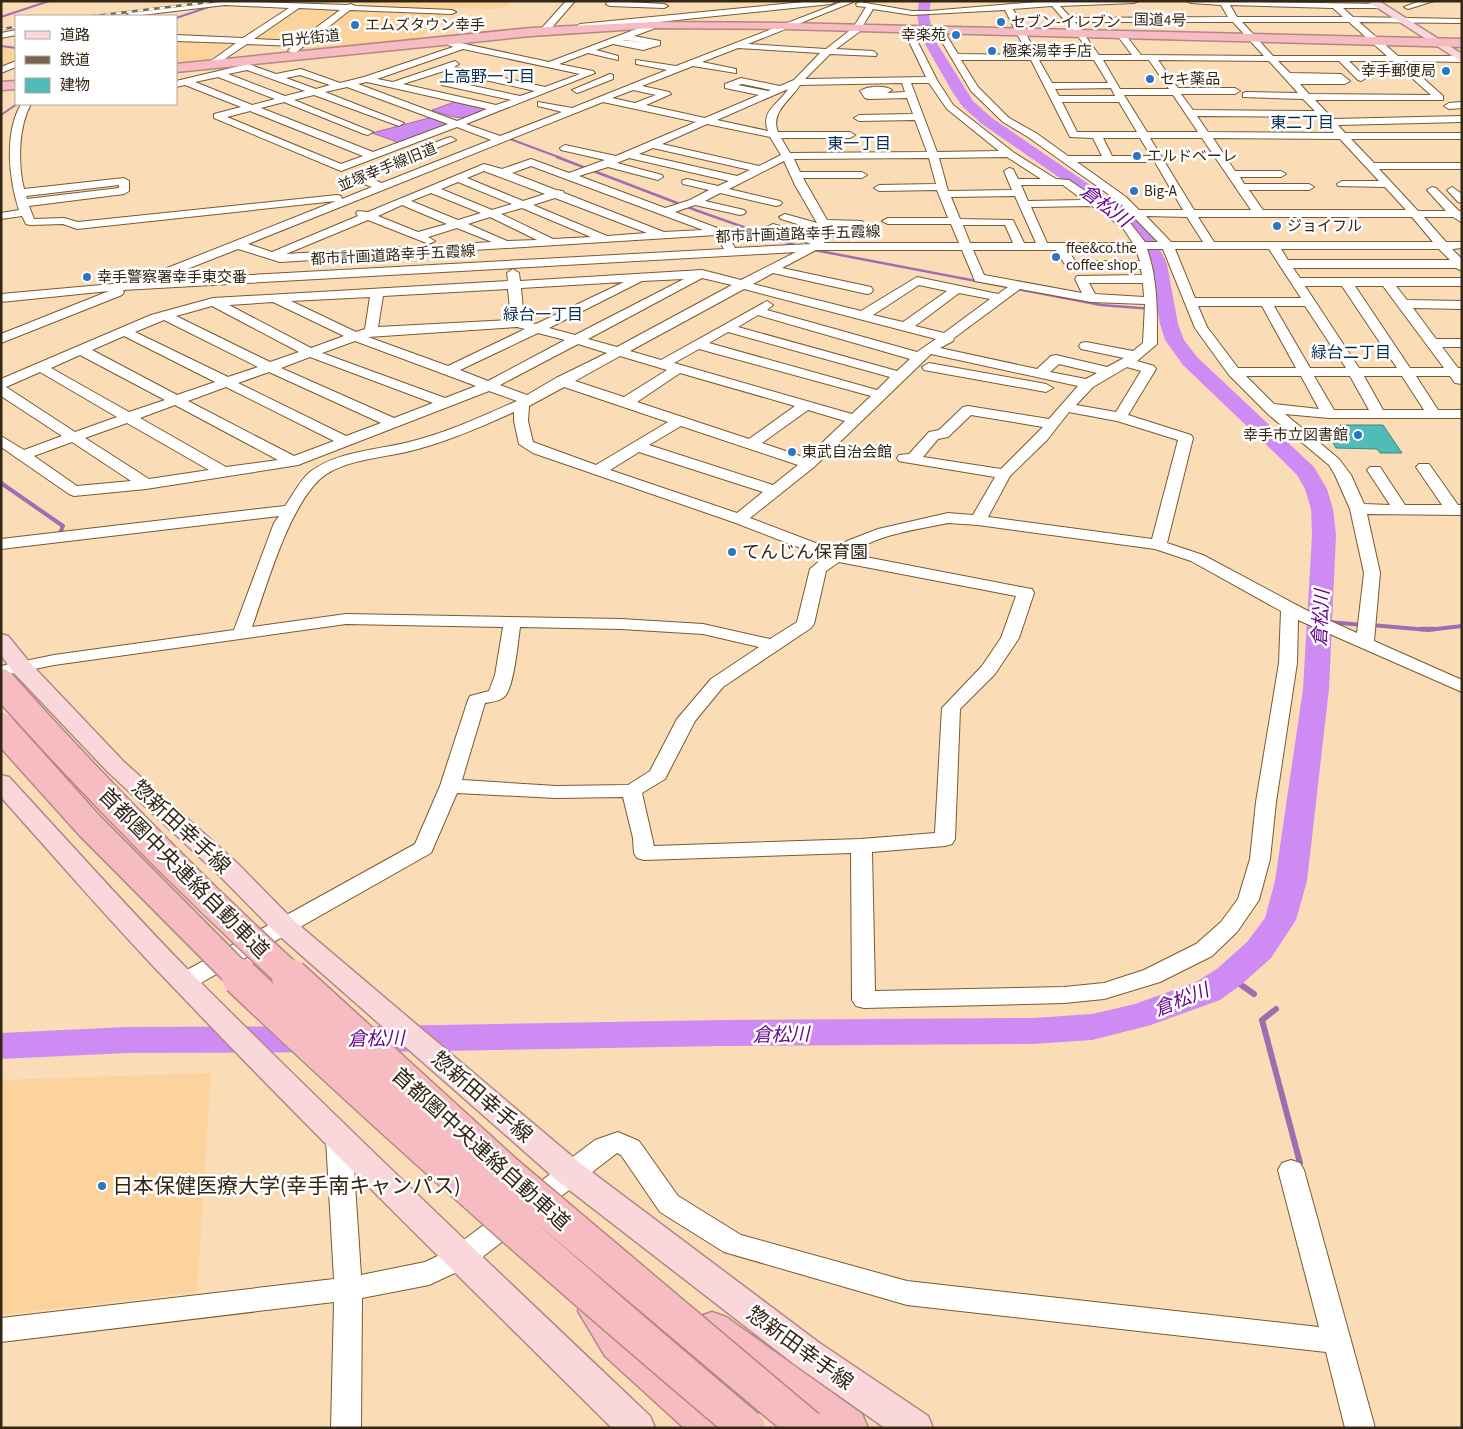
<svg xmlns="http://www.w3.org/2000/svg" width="1463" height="1429" font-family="'Source Sans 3','Noto Sans JP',sans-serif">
  <rect width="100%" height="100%" fill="#fadcb7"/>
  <!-- built -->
  <g fill="#fcd29d">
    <path d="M365,1h147l-6,6 -12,2 -38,-1 -37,32 -121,12 8,-8 -56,-3 48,-34 55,2z"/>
    <path d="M176,40l54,4 -25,18 -29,3z"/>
    <path d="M1,47l15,2v14l-10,4 -5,-1z"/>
    <path d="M211,1073l-14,219 -196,23v-235z"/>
  </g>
  <!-- water -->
  <g fill="#cf8bf4" stroke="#a06db1">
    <path d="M455,102l32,7 1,1c-27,10 -29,10 -56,0z"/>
    <path d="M429,118h6l13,7 -48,18 -28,-10z"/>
  </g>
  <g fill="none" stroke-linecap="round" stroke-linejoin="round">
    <!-- stream-far4 -->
    <g stroke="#a06db1" stroke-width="2">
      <path d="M1,17l48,-16"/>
      <path d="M176,18l39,-13"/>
      <path d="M1,46l15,2"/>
      <path d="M1,115l16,-11"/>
      <path d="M510,139l51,19"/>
    </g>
    <!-- stream-far3 -->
    <g stroke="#a06db1" stroke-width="2.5">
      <path d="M557,157l141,54 102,36"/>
      <path d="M809,249l292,56 65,5"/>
    </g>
    <!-- stream-far2 -->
    <g stroke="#a06db1" stroke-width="4">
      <path d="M1,483l62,43 -3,7"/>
      <path d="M1329,622l34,3"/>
      <path d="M1371,625l57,5 34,-4"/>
    </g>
    <!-- stream-far1 -->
    <g stroke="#a06db1" stroke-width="4.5">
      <path d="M1420,629h14"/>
      <path d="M1229,976l3,2"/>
    </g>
    <!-- stream -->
    <g stroke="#a06db1" stroke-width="6">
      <path d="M1230,977l24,17"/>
      <path d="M1276,1009l-14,11 38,143"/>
    </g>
    <!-- river -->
    <path fill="#cf8bf4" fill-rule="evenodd" d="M919,1h12l-2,14 4,22 40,64 19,17 139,95 22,22 14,29 11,60 6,16 13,17 117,110 13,22 6,20 3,26 -7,154 -22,192 -11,39 -25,38 -29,26 -22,16 -69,25 -59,15 -59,4 -311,2 -340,6 -256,1 -125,6v-26l125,-6 256,-1 340,-6 311,-2 59,-4 43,-10 61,-22 22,-14 29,-26 18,-24 10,-37 28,-192 9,-154 -1,-26 -6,-20 -8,-14 -22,-22 -92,-88 -18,-25 -5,-16 -11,-60 -10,-23 -20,-22 -137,-95 -19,-17 -10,-14 -32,-56 -4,-22z"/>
  </g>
  <!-- building -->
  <path fill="#51bbb8" stroke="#3f8886" d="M1340,425h43l19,28h-22l-3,-4 -41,-1 -11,-19v-1h18z"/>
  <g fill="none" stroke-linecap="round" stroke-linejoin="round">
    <!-- minor casing -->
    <g stroke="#7a5a2e" stroke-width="2">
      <g id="minor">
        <path d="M219,1l128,4 4,-1 4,2 97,4 4,2 -4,2 -102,-4 -55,43 -7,-2 4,-5 -45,-2 -36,24 -4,-3 1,-2 28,-20 -60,-2v-6l67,3 46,-30 -64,-3 -92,11 -6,-2 4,-2zM299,8l41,2 -42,31 -44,-2z"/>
        <path d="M566,1h9l-28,32h-6v-4z"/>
        <path d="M608,1l56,3 4,2 -4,2 -54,-2 -4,-2z"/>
        <path d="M814,1l21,1 -4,2 -251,26 -4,-3 4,-3z"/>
        <path d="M844,1l9,1 -105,42 78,5 27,-21 13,-21 -9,-1 -1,-2 4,-2 52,9h17l119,-10h90l-4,2 -74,3 11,12 157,-1 -7,-12 -30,-2 -4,-2 192,3 4,2 -1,2h-39l10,9 109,2v4l-103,-1 39,34h64v6l-58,-1 39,35v4h-128l18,19 129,-3v6l-124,3 7,8h117v6h-111l23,24h88v6h-83l39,42h28l-19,-21 5,-3 4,1 23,23h3l-1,11 -8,-5h-29l22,25h16v6l-10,1 10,10v12l-6,-3h-163l7,10h162v8h-66l11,14 55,1v8l-49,-1 23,31h26v8h-20l16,21h4v16l-7,-1 -5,-7h-34l22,34h24v8h-133l-44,-4 54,45 12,16 13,29 26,1 -23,-35 3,-3h10l25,38h37l-26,-38 3,-3h10l29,41h4v10l-95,-1 13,59 -6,68 88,39v12l-164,-72 -1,43 -21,139 -6,57 -11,41 -22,32 -25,24 -52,26 -56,17 -40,4 -200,5 -8,-2 -4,-6 -1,-147 -207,7 -7,-2 -3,-5 -1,-15 -10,-41 -67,1 -99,-5 -26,60 -239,135 -8,2 -8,-2 -3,-6 3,-6 239,-132 25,-58 28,-86 2,-4 19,-5 6,-16 8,-48 -157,-3 -292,41 -53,11v-10l53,-11 180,-25 40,-107 5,-7 -278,33v-10l284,-33c8,-11 15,-26 25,-34 27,-21 68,-22 99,-30 38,-9 73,-26 108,-41l-28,-10 -191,74 -152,24 -72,7 -5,-2 -68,-47v-11l23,14 38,-14 -61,-40v-17l150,-64 62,-17 295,-17 -1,-8 6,-4 6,4 1,8 182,-11 39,10 55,-28 -673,38 1,2 -2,3 -121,48v-9l108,-43 -108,11v-8l145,-13 1,-5 189,-75 -259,28 -14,-5 -33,1 -4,-1 -4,-8 -21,3v-6l18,-3c-10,-31 -15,-76 2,-106h10c-13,23 -13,61 -7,85l100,-11 5,3v10l-5,3 -95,12 5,13 30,-1 14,4 259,-27 4,1 1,3 30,-12 -20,-8 -1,-2 1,-2 95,-37 4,-1 5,3 -90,37 16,6 109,-43 -34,-13 -116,44 -127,-53v-4l27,-7 -56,-22 -9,2v-6l72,-17 28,10 25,-5 39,14 24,-6 89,-30 -6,-3 4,-3 98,21 98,-37h6v4l-19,7 26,5v4l-17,5 -30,-6 -17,6 22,6v4l-30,-7 -29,11 34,7 2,2 -129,51 34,12 62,-24 -24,-6v-4l34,6 95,-38 -31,-6v-4l40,6zM1230,5l103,3 10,9h-106zM1052,6l26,30 13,19h-54l-24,-46zM873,9l39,6 93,-5 23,45 -70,-1 -16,-26 -7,2 36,61 32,31 25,15 90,64 40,41h-13l-14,-18 -31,-23 -31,-21 -13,-1 -43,-27 -60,-47 -16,-25 -27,-53 -7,2 23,48 -121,2 25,-25 46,2 1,-2 -4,-3 -37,-2 23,-17zM1075,22h158l31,34 -123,-1 -17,-22 -3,-1 -4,3 15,20h-33zM1242,22h107l38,34h-114zM625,40l21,3 -24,-3zM738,48l82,5 -26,27 -14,6 -39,-8 -16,6v4l34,7 -54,23 -59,-13 25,-11 -2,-2 -27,-6 51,-20 43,7v-4l-34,-7zM463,49l117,25 -35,13 -91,-20 5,-3 -4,-3 -62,21 -16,-3zM961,60h70l39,77 23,1 9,18h-34l-32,-23 -27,-15 -31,-31zM1039,60h55l14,23h-56zM1103,60h46l20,29h-49zM1158,60l111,1 29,32 -52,-1 -3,1v4l60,2 12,12 -122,-1 -12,-16h54l5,-3 -5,-3h-57zM1278,61h61l19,19 3,1 5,-3 -17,-17h44l38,34 -122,-1 -9,-10h45l5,-3 -9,-7 -51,-1zM247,70l58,21 -20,5 -57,-22zM444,71l17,3 -19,7v4l69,15 -15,5 -93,-21zM300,75l30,10 -14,4 -30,-11zM218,77l57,22 -23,6 -57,-23zM471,77l64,14 -15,5 -65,-14zM367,82l120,27 -30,12 -99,-37zM902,83l3,9 -18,1 5,-3c-7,-5 -25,-4 -32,1l5,7 3,1 39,-1 6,16 -54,1 -5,3 5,3 56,-1 12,32 -137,1 -9,-15h69l5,-3 -5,-3h-72c-8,-20 12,-31 22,-47zM911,83h18l18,26 52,42 -62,1zM742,84l29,6 -3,1 -30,-6zM347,87l101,37 -75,28 -112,-44 23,-6 80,32 4,1 5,-3 -79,-32 20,-5 82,30 3,1 5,-3 -79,-31zM1111,88l4,8h-56l-4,-7zM788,89c-9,15 -28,22 -20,42l-51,-11zM633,90l23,5 -21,8 -23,-5zM1124,95h49l25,37h-51zM603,102l93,20 -80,34 -51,-11 -5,3 1,2 44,10 -36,13 -38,-14 -29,10 -18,-5 -116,48 -10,-1 -2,2 2,3 -86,36 -24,-8zM1062,102h57l18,30h-60zM250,111l113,45 -22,8 -114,-47zM1197,116l123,1 14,16 -126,-1zM707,124l63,13 11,18 -22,11 -97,-22zM1103,138h37l11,18h-39zM1150,138h52l49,72h-57zM1213,138l127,1 39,42h-37l-5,3 1,2 47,1 21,23h-143l-14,-20h60l5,-3 -5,-3h-65l-4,-7h41l5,-3 -5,-3h-46zM653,148l97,22 -13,6 -98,-22zM1007,157l34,22h-23l-5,-10 -4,-1 -5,3 8,19 -64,1 -9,-33zM629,158l100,23 -11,5 -31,-7 -4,1 -1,2 1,2 26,6 -19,10 -25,8 -86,-32 29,-9 50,13 5,-3 -1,-2 -45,-12zM929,158l7,26 -57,1 -5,3 5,3 58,-1 11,28h-60l-6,3 6,3h63l8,19h-135l4,-7 34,-1 6,-3 -6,-11 -35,-1 -24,-42h59l5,-3 -5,-3h-62l-6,-13zM784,161l11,24 22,38 -32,-9 -6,3 2,2 39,12 -4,6 -43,-13 -6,3 2,2 42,15 -76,4 -10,-17 -50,-19 20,-7 45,10 4,-1 2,-2 -2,-2 -39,-9 15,-8 56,13 4,-1 2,-2 -2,-2 -51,-12zM1077,162h78l28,48h-44l-13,-13zM531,166l172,64 -39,2 -100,-39 -1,-2 -7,-1 -44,-17zM484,171l61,23 -22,7 -56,-23zM458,182l54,22 -20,6 -51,-21zM119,185v3l-92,11 -1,-3zM1021,185h42l20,15 -55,1zM431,193l50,20 -23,7 -47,-19zM1015,196l21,47h-12l-11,-23 -53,-1 -9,-22zM555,198l92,35 -40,3 -74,-31zM402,205l45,19 -29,8 -40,-16zM1092,206l31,22 10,15h-86l-16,-36zM522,208l69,29 -38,2 -52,-25zM1146,216l41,1 16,25h-32zM490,217l47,23 -30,1 -39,-17zM1198,217h214l21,25h-219zM368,220l61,24 6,-3 -7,-4 29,-9 35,14 -206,12zM963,225h42l8,18h-43zM831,227h23l1,2h-23zM716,235l8,14 -565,31 79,-31 42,13zM1147,249h16l32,79 34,47 40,40 60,50 6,10 15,34 14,64 -7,60 -51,-23 -103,-55 -36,-12 26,-105 -2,-3 -63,-20 28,-46 -2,-3 -17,-5 20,-17c0,-32 1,-64 -10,-95zM1175,249h94l32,49h-106zM1281,249h158l11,11h-162zM816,250h146l13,31 33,6 -10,7 -81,-17 -56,34 -108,-27 20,-11 94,21 4,-1 2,-3 -2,-3 -89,-19zM973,250h83l11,18 74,1 1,6 -65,1 -2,3 7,14 -98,-18zM1068,250h68l4,11h-65zM702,278l30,7 -115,62 -29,-8zM684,279l-109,56 -26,-7 93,-47zM624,282l-88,42 -12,-3 -3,-33zM1089,283h54l1,14 -49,-3zM919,285l28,6 -44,31 -30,-7zM1305,286h37l55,82h-38zM1355,286h28l61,82h-34zM508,289l3,31 -133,7 5,-31zM744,289l192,50 -19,13 -150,-42 6,-5 -6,-4 -106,59 -31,-9zM1020,289l71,13 54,2 -2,39 -10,8 -47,-9 -5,1 -2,3 2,3 43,9 -17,9 -51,-12 -5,1 -14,13 -97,-21 13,-7 1,-3zM959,293l31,6 -46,34 -29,-7zM370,297l-5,32 -9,3 -65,-31zM273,302l71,34 -33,12 -82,-43zM212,306l87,46 -29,10 -94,-46zM1198,306h64l34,62h-58l-31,-41zM1274,306h31l41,62h-36zM758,315l152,44 -13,12 -159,-44zM164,320l94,47 -30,10 -93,-45zM517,327l8,2 -77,37 -80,-29zM728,332l162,45 -13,13 -168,-47zM538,333l27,7 -77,41 -28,-11zM124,336l91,46 -38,13 -85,-45zM355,341l121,45 -31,12 -123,-45zM578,344l29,9 -51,25 -29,17 -27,-10zM699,349l172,47 -19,18 -178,-51zM931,354l147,32 -29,33 -81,-13 -5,1 -24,23 -10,2 -20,22 -10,1 -2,3 2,3 5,1 91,15 -22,38 -25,-2 -70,16 -31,12 -13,9 -84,-32 64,-51zM80,355l85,45 -36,12 -78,-44zM620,356l47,14 -43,27 -49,-16zM310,357l123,46 -39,15 -113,-50zM1059,364l38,9 -11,6 -36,-7zM1127,367l14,4 -25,41 -40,-7 17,-18zM40,372l77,45 -42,15 -69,-45zM269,372l112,51 -35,13 -108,-53zM680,373l115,33 -46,33 -112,-37zM1246,376h55l18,33 -45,-5zM1314,376h36l19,34h-35zM1364,376h38l22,34h-41zM226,387l108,54 -40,15 -106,-55zM564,387l104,35 -72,43 -63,-23 -5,-21 1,-15zM175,405l103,55 -52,7 -86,-49zM808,410l37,11 -39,37 -44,-15zM514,412v9l5,23 14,9 200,69 91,35 -14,12 -13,53 -27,17 -67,-15 -82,-5 -275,-5 -94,13c15,-42 36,-118 68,-148 24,-21 68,-21 98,-30 33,-9 65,-23 96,-37zM1069,412l48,9 61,19 -26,99 -164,-22 22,-41 37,-36zM971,415l72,12 -42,42 -78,-12 15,-18 10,-2zM127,423l82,47 -60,9 -64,-41zM681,426l117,39 -25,20 -124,-40zM72,442l59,39 -54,5 -43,-30zM639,452l124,40 -26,21 -127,-43zM948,523l30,2 177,24 36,12 90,50 -2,52 -23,139 -6,57 -12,40 -17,23 -25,22 -52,26 -40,13 -40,4 -189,4 -3,-139 73,-6 7,-2 3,-5 5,-130 35,-35 24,-36 15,-45 -2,-4 -6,-1 -176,-34c28,-20 65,-24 98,-31zM839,562l177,34 -15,42 -19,28 -40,42 -7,125 -74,6 -207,7 -12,-53 23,-14 30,-58 28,-34 88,-59 3,-4 12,-53zM520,627l101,2 82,5 56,13 -48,32 -34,40 -27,52 -22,14 -72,1 -94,-6 23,-77c6,-1 15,-2 19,-6 10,-8 14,-56 16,-70z"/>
        <path d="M1420,1h14l-26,8 -4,-2z"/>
        <path d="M16,30v5l-15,3v-5z"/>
        <path d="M16,61v6l-15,6v-6z"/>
        <path d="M610,74l3,1v4l-33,13 -3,1 -5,-3z"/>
        <path d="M1462,102v6l-13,1 -5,-3 5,-3z"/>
        <path d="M1452,187l10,7v9l-4,-1 -11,-12z"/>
        <path d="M929,363l117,21 7,4 -7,4 -122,-22 -2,-3z"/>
        <path d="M339,1129l9,3 4,7 9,136 64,-13 27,-13 143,-109 23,-8 21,9 39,55 63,39 166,46 412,46 -41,-157 4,-7 9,-3 9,3 4,7 71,258h-30l-19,-76 -419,-47 -183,-53 -64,-40 -39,-57 -4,-2 -145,112 -43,20 -67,13 -1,130h-30l3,-126 -333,40v-24l333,-39 -8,-140 4,-7z"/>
      </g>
    </g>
    <!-- major casing -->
    <g stroke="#b28884" stroke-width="3">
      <g id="major">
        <path d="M1367,1h12l83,53v8z"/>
        <path d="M1,634l7,2 22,27 94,99 113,101 56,57 288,244 237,178 110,74 5,12h-48l-91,-64 -235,-182 -284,-250 -56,-57 -111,-103 -94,-99 -13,-18z"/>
        <path d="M1,775l8,2c62,67 122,135 186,200 149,149 302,294 455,439l5,12h-43c-146,-145 -294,-289 -436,-438 -60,-62 -117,-128 -175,-193z"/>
      </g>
    </g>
    <!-- highway casing -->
    <g stroke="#b28884" stroke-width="3">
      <g id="highway">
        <path d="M653,22l132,1 677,16v8l-677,-18 -132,-1 -122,8 -355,36v-8l355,-36z"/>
        <path d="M16,81v8l-15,1v-8z"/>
        <path d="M597,1294l14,5 22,33 96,82 6,14h-51l-79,-72 -27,-45 5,-12z"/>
        <path d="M712,1312l14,5 136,97 6,14h-54l-116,-87 -6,-12 6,-12z"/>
      </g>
    </g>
    <!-- minor -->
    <use href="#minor" fill="#fff" fill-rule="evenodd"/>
    <!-- major -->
    <use href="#major" fill="#fad7da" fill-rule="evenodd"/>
    <!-- highway -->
    <use href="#highway" fill="#f6bcc1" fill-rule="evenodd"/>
    <!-- rail casing -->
    <g stroke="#78654c" stroke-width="2.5">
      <g id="rail">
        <path d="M94,16l125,-15"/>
        <path d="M1,29l15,-2"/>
      </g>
    </g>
    <!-- rail -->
    <use href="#rail" stroke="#fff" stroke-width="2" stroke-dasharray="5.5" stroke-linecap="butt"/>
    <!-- highway-bridge-far1 casing -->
    <g stroke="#b28884" stroke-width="31" stroke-linecap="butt">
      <g id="highway-bridge-far1">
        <path d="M1,683c92,103 189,202 291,295"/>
        <path d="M1,727l88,98 152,153"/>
      </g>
    </g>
    <!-- highway-bridge casing -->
    <g stroke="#b28884" stroke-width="39" stroke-linecap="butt">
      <g id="highway-bridge">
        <path d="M240,977c164,156 334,305 507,451"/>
        <path d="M290,977l216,197 301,254"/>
      </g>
    </g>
    <!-- highway-bridge-far1 -->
    <use href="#highway-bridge-far1" stroke="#f6bcc1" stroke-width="28"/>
    <!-- highway-bridge -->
    <use href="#highway-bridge" stroke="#f6bcc1" stroke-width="36"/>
  </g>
  <!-- markers -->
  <g fill="#2a76c6" stroke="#fff" stroke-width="2">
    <circle cx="1001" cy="22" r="5"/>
    <circle cx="355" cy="25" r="5"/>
    <circle cx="956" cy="35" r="5"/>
    <circle cx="992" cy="51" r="5"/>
    <circle cx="1446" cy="71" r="5"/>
    <circle cx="1150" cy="79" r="5"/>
    <circle cx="1137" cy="156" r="5"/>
    <circle cx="1134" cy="191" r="5"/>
    <circle cx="1277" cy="226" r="5"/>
    <circle cx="1056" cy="257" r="5"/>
    <circle cx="87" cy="277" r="5"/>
    <circle cx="1358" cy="435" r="5"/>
    <circle cx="792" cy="452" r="5"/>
    <circle cx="732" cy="552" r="5"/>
    <circle cx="102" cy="1186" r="5"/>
  </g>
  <g text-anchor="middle" stroke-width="5" stroke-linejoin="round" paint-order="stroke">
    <!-- far-street labels -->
    <g font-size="15" fill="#342614" stroke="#fff">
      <text transform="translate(1160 20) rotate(1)" y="5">国道4号</text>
      <text transform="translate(310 38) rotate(-6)" y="5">日光街道</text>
      <text transform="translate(387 167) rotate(-22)" y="5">並塚幸手線旧道</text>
      <text transform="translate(798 234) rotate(-2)" y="5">都市計画道路幸手五霞線</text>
      <text transform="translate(393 255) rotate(-3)" y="5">都市計画道路幸手五霞線</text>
    </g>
    <!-- far-poi labels -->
    <g font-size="15" fill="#342614" stroke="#fff" text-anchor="start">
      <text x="1011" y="27">セブン-イレブン</text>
      <text x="365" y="30">エムズタウン幸手</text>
      <text x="946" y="40" text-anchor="end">幸楽苑</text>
      <text x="1002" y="56">極楽湯幸手店</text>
      <text x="1436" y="76" text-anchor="end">幸手郵便局</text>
      <text x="1160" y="84">セキ薬品</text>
      <text x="1147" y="161">エルドベーレ</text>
      <text x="1144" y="196">Big-A</text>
      <text x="1287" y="231">ジョイフル</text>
      <text x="1066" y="253">ffee&amp;co.the<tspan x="1066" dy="17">coffee shop</tspan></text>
      <text x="97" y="282">幸手警察署幸手東交番</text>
      <text x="1348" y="440" text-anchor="end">幸手市立図書館</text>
      <text x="802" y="457">東武自治会館</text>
    </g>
    <!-- far-neighbourhood labels -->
    <g font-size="16" fill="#082d53" stroke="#fff">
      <text x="487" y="82">上高野一丁目</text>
      <text x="1302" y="128">東二丁目</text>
      <text x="859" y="149">東一丁目</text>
      <text x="543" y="320">緑台一丁目</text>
      <text x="1351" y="358">緑台二丁目</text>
    </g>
    <!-- poi labels -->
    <g font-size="18" fill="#342614" stroke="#fff" text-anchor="start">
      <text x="742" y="558">てんじん保育園</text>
    </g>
    <!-- water labels -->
    <g font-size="19" font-style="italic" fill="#68068d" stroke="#fff">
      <text transform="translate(1106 205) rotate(37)" y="7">倉松川</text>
      <text transform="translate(1320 618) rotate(-87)" y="7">倉松川</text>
      <text transform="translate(1181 999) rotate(-22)" y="7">倉松川</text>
      <text transform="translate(781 1034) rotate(-1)" y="7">倉松川</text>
      <text transform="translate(376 1038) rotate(-1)" y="7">倉松川</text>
    </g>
    <!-- near-street labels -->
    <g font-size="21" fill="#342614" stroke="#fff">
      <text transform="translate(181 827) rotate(43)" y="7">惣新田幸手線</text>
      <text transform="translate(184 873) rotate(45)" y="7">首都圏中央連絡自動車道</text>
      <text transform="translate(482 1097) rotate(41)" y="7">惣新田幸手線</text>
      <text transform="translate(481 1149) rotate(42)" y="7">首都圏中央連絡自動車道</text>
      <text transform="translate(800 1348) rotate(36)" y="7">惣新田幸手線</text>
    </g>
    <!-- near-poi labels -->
    <g font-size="21" fill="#342614" stroke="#fff" text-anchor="start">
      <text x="112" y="1193">日本保健医療大学(幸手南キャンパス)</text>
    </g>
  </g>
  <!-- border -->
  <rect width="1463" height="1429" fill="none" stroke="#342614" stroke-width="5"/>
  <!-- legend -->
  <rect x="15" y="15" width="162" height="90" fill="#ffffff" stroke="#aea8a1"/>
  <rect x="25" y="31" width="25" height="8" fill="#fad7da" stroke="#aea8a1"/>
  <text x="60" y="40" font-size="15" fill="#342614">道路</text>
  <rect x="25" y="56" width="25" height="8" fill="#78654c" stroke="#aea8a1"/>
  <text x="60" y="65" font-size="15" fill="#342614">鉄道</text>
  <rect x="25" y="78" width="25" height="15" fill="#51bbb8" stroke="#aea8a1"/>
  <text x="60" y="90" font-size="15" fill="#342614">建物</text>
</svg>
